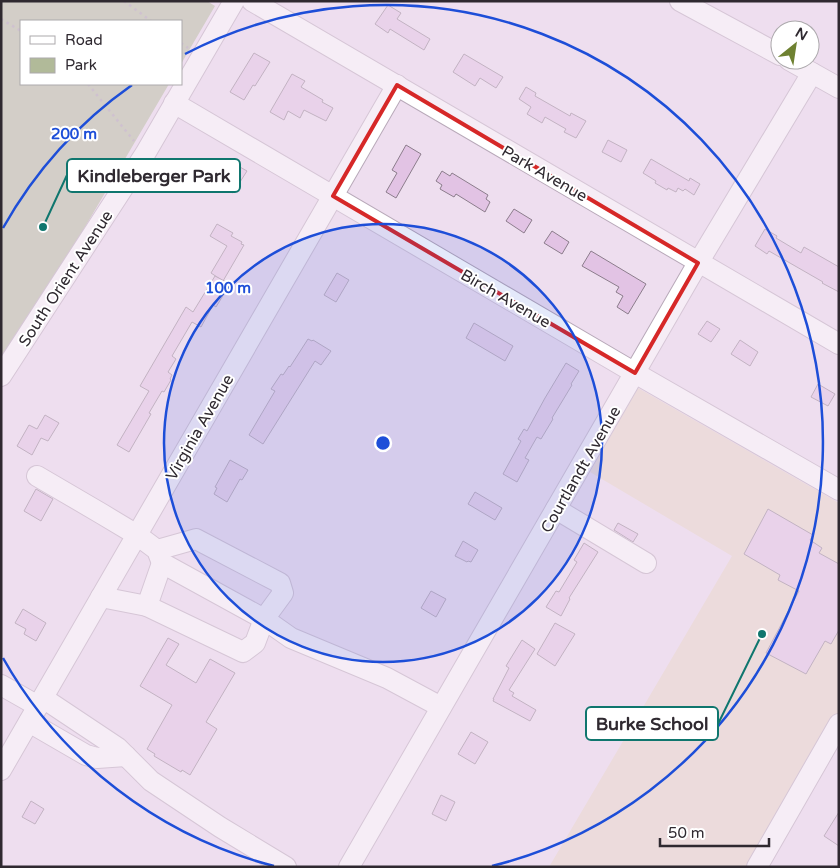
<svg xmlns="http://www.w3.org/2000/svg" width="840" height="868" font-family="'Varela Round',sans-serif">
  <rect width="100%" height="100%" fill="#eedeef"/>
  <!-- education -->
  <path fill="#e8d7c5" d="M638,388l201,115v209l-89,155h-201l183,-311 -142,-84z"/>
  <!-- green -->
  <path fill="#b1ba99" d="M1,1h206l8,5 -34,58v-43h-160v63h148l-168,286z"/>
  <!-- building -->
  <g fill="#e2c3e4" stroke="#8c7d8c">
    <path d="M388,5l13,8 -4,6 33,20 -6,11 -34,-21 -2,4 -13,-9z"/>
    <path d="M254,53l16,9 -15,24 -2,-1 -9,15 -14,-8z"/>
    <path d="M464,54l39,23 -7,11 -16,-10 -5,8 -22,-14z"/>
    <path d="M292,74l13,7 -4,6 22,13 -1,2 11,6 -7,13 -22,-11 -4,8 -12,-7 -4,9 -14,-8z"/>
    <path d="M526,87l10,6 -1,3 35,20 1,-3 15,8 -10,17 -12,-6 2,-3 -21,-12 -3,6 -15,-9 4,-7 -12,-8z"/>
    <path d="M608,140l19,10 -6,12 -19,-10z"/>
    <path d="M406,145l15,9 -25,44 -10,-6 11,-19 -5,-3z"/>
    <path d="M651,159l38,22 1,-3 10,6 -6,11 -9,-6 -2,2 -5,-3 -2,4 -8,-4 -1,2 -12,-7 1,-2 -13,-8z"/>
    <path d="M231,162l16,9 -14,22 -15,-9z"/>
    <path d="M442,171l8,5 2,-3 36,22 -2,4 4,3 -5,10 -29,-18 -2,3 -14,-8 2,-4 -6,-4z"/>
    <path d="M514,209l18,11 -8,13 -18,-12z"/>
    <path d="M217,224l16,9 -2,3 11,6 -1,2 3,1 -21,36 -12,-8 16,-27 -17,-10z"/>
    <path d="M765,229l12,7 -1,2 25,15 3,-6 35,20v25l-17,-9 1,-1 -54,-31 -2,3 -12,-8z"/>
    <path d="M552,231l17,11 -7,12 -18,-11z"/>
    <path d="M591,251l55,33 -18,30 -11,-7 6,-11 -7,-4 3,-5 -37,-21z"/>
    <path d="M337,273l12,7 -13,22 -12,-7z"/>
    <path d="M215,276l15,8 -14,23 -3,-2 -12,22 -9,-5 -20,34 4,3 -8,13 4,3 -2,4 1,1 -7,12 -2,-1 -13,22 2,1 -22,38 -12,-7 32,-54 -9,-5 46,-79 7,5z"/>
    <path d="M707,321l13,8 -9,13 -13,-8z"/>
    <path d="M474,323l39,23 -8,15 -39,-23z"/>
    <path d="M308,339l4,2 1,-1 18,11 -10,14 -6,-4 -52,83 -14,-9 26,-44 -4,-2 10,-15 2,1 6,-9 1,1z"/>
    <path d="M740,340l18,12 -8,14 -19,-12z"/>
    <path d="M566,363l13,8 -8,13 1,1 -20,33 1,1 -12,20 -4,-2 -12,21 4,2 -12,22 -14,-8 18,-33 -3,-2 6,-10 3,2 18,-33z"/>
    <path d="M818,384l17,10 -7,12 -17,-9z"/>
    <path d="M45,415l14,8 -11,18 -7,-3 -9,17 -15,-9 12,-21 8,4z"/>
    <path d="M230,460l18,10 -6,10 -2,-1 -13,23 -13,-8 3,-6 -2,-1z"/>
    <path d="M36,489l17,10 -12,22 -17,-10z"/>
    <path d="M475,492l27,16 -7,12 -27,-16z"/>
    <path d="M768,509l45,26 -3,5 12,8 -3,5 20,11v66l-8,14 -6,-3 -19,33 -40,-21 33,-62 -21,-11 2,-5 -36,-21z"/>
    <path d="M618,523l20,11 -5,8 -19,-12z"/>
    <path d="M463,541l15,9 -7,12 -3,-1 -1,1 -12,-6z"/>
    <path d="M584,543l14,9 -29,46 1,1 -9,17 -15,-9 10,-16 3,1 18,-30 -3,-2z"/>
    <path d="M431,591l15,8 -10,18 -15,-9z"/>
    <path d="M23,609l23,14 -10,18 -12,-7 2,-5 -11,-6z"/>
    <path d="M555,623l20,11 -20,32 -18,-12z"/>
    <path d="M168,638l11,6 -13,21 30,18 14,-24 25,14 -29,49 11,7 -27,46 -8,-5 -1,2 -27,-16 1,-2 -8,-5 25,-44 -32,-19z"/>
    <path d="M522,640l13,9 -26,41 5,3 -2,3 24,14 -6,11 -37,-20 1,-2h-1l16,-31 -3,-2z"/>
    <path d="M471,732l17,10 -13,22 -17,-10z"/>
    <path d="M441,795l14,7 -9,19 -14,-7z"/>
    <path d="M31,801l13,8 -9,15 -13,-7z"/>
    <path d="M839,812v34l-15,-10z"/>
  </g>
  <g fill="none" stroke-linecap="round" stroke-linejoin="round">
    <!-- minor casing -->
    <g stroke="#b8a9b9" stroke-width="22">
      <g id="minor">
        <path d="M252,1l587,343"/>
        <path d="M680,1l100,54"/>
        <path d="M789,60l50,28"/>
        <path d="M174,103l461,270 204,117"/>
        <path d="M1,376l144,-222 89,-153"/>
        <path d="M37,476l65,38 35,21 20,15 5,13 102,56 27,19 96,40 54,29"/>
        <path d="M556,509l90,54"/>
        <path d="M157,550l39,-11 84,44 3,10 -19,26 -9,24 -12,9 -96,-46 15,-43"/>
        <path d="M101,597l46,9"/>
        <path d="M1,685l37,21"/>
        <path d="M43,698l75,50 33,33 69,46 66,40"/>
        <path d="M29,722l57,33 11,3 29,-2"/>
        <path d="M1,770l396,-685"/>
        <path d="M349,867l349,-604 114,-190"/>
        <path d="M757,867l82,-143"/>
      </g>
    </g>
    <!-- path -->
    <g stroke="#a99daa" stroke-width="2.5" stroke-dasharray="2.5 4" stroke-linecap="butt">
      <path d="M124,1l27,20"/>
      <path d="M1,19l20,12"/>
      <path d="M181,43l7,5"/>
      <path d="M88,84l46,57"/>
    </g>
    <!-- minor -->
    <use href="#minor" stroke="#fff" stroke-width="20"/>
  </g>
  <!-- marked area -->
  <path d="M0 0H840V868H0ZM397,85l301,178 -63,110 -302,-177z" fill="#eedeef" fill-opacity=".55" fill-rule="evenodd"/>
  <path fill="none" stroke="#d62828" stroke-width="4" stroke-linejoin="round" d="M397,85l301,178 -63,110 -302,-177z"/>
  <!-- distance rings -->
  <circle cx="383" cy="443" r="219" fill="#1d4ed8" fill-opacity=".12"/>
  <g fill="none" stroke="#1d4ed8" stroke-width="2.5">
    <circle cx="383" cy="443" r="219"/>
    <path d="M274 866A437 437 0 0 1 3 658M3 228A437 437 0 0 1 132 85M185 54A437 437 0 1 1 492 866"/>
  </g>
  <g text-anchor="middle" stroke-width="4" stroke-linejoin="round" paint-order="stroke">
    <!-- street labels -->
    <g font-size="16" fill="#2f2930" stroke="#fff">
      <text transform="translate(545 173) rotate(30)" y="6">Park Avenue</text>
      <text transform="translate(65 278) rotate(-57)" y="6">South Orient Avenue</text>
      <text transform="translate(506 298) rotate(30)" y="6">Birch Avenue</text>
      <text transform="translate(199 427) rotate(-60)" y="6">Virginia Avenue</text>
      <text transform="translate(580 469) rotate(-60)" y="6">Courtlandt Avenue</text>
    </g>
  </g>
  <circle cx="383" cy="443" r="8" fill="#1d4ed8" stroke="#fff" stroke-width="2.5"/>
  <g font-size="15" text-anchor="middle" font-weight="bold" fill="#1d4ed8" stroke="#fff" stroke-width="4" stroke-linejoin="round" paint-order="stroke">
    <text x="74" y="139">200 m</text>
    <text x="228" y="293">100 m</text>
  </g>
  <!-- callouts -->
  <path fill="none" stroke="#0f766e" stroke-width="2" d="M43 227L67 175M762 634L718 724"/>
  <g fill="#0f766e" stroke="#fff" stroke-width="2">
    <circle cx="43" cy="227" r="5"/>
    <circle cx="762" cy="634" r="5"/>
  </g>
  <g fill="#fff" stroke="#0f766e" stroke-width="2">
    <rect x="67" y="159" width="173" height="33" rx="5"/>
    <rect x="586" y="707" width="132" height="33" rx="5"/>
  </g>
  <g font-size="18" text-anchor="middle" font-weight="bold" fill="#2f2930">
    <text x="154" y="182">Kindleberger Park</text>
    <text x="652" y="730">Burke School</text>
  </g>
  <!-- border -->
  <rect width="840" height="868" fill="none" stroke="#2f2930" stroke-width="5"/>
  <!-- legend -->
  <rect x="20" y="20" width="162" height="65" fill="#ffffff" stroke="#aca9ac"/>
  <rect x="30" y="36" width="25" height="8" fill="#ffffff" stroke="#aca9ac"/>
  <text x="65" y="45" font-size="15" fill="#2f2930">Road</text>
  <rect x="30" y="58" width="25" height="15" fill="#b1ba99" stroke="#aca9ac"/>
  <text x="65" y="70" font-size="15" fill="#2f2930">Park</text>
  <!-- north arrow -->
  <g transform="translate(795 45) rotate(30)"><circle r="24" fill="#ffffff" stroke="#aca9ac"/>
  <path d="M0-4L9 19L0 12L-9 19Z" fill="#6e8131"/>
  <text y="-8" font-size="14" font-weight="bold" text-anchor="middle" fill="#2f2930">N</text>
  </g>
  <!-- scale -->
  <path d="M660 838v8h109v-8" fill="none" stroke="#2f2930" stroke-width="2.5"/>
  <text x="668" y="838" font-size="15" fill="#2f2930" stroke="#ffffff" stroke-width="4" paint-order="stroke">50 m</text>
</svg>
